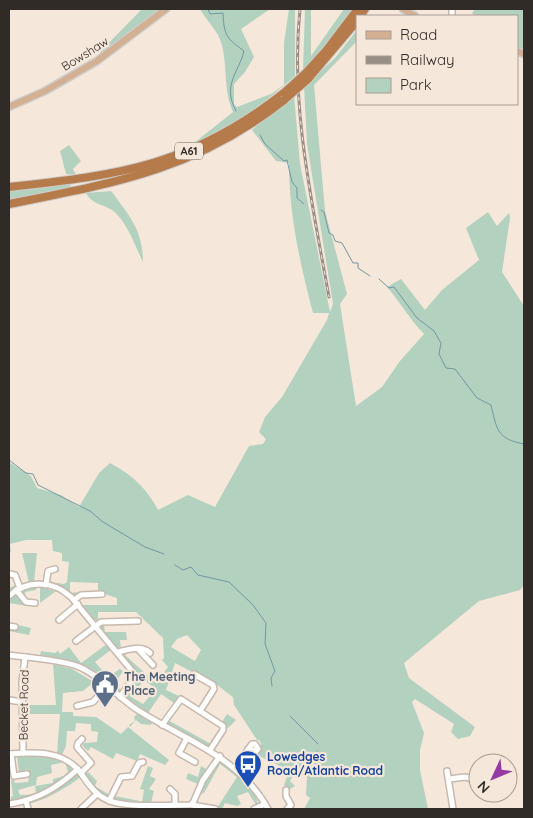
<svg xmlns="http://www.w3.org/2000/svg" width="533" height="818" font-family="Quicksand,sans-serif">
  <rect width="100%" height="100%" fill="#f6e7db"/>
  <!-- green -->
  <g fill="#b2d2bf" fill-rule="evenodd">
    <path d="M142,9h18l-60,47v-4z"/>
    <path d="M200,9h70l-29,20 13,28 -9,15 -11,12v20l3,3 34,-13 13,-9v-42l5,-34h6v67c-33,28 -60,52 -101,67l39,-31c-10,-22 -5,-47 -12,-70 -3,-11 -15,-22 -21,-33z"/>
    <path d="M305,9h6v47l33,-47h10l-28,38 -23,23z"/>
    <path d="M475,9h49v42l-7,-2v-33h-42l-3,-3z"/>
    <path d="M357,30l-1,12 -42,43 11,126 22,83 -7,10 16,102 26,-19 18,-26 24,-27c-14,-14 -23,-31 -37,-47l14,-8 24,31 17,-20 37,-30 -13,-32 22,-16 9,14 12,-13 1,5 -8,54 22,34v279l-4,5 -41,11 -75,62 5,15 66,49 -5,9 -12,3 -7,-7 3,-8 -39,-25 -3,3 12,31 -4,17v20l8,39h-124l6,-11 -4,-3 1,-18 -11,-7 -6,11 5,5 -5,3 -6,-4 4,-11 -11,-5 1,-4 -21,-10 4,-11 -2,-4h-2l-23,-35 -1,-8 -16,-12 -42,-22 -9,27 13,6 -5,7 -13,-9 -13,19 -22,-16 2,-6 3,3 -1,2 13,8 13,-15 -12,-9 -7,9 -5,-3 3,-13 -12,-20 2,-1 1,4 30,27 12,-16 -6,-7 2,-2 -1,-20 -27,-26h-38v8h-3l-13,-15h35v-7l-19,-6v-9l-28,-1v11l9,-1 -5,4 -1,-1 -16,-10v-2l7,1 3,-2 2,-20 -7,-1v-8l-9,-2 -1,-11h-26l-16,4 1,8 -2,1v-91l22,14 6,12 24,7 18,12 20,-34 11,-10c22,12 36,24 48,47l30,-15 27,12 34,-61 14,-2 3,-5 -7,-7 6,-15 17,-20 45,-77 2,-7h-16c-13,-50 -24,-98 -24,-150l-13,-2 -24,-31 42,-35 6,69 30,148 3,-8 -26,-160 -3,-58 31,-28zM187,635l14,15 -6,11 -24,-14 6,-8z"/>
    <path d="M69,145l12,16 -8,8 3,6 -10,-1 -6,-23z"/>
    <path d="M70,183l1,6 -62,12v-11z"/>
    <path d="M111,191c18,24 32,39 32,71 -8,-16 -16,-41 -31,-52 -10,-6 -20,-6 -26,-17z"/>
    <path d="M22,553h15l-3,29 -5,1z"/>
    <path d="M16,585l20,2v3l-11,2 2,14 -18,-3v-15z"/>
    <path d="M40,587l16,4 -16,12z"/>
    <path d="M14,624l17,4 -2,7 -20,-4v-4z"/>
    <path d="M101,624l3,1 1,7h21l1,8h-7l1,8h-4l-17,-21z"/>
    <path d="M107,644l5,5 -17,13 13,15 12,-8 3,2 -8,12 6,8h-3c-30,-23 -40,-31 -78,-36l1,-4 14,2 3,-2 2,3 9,-7 12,16z"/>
    <path d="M53,664l19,5 22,13 -11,9 -20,2 -1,19h11v4l23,1 25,17 7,-7 41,33 -4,5 -25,-11 -3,7 -21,-8 -3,6 -22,-12 -3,4 -6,-6 2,-2 13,-1 1,-10 -7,-1v-7l-15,-1 -1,8h-8l-1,15 -4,9 -5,-2 3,-39h-36v-17h4v8h28z"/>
    <path d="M137,714l15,9 -1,2 -10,-1 -5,-4 -6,7 -1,-2 6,-4 -1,-4z"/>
    <path d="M227,714l9,6 -9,9 -5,-7z"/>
    <path d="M168,720l43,24 -1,3 -43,-22z"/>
    <path d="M17,756c24,-1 49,-1 64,21 -21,15 -44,29 -71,29l1,-9 2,-1 -2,-16h3l1,3 13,-1 2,-9 -4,-4 -2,3 -5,1zM65,762l3,10 -4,4 -11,3v4l-18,3 1,8 -16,1 -2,-5 18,-5 1,-8 15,-4 -1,-8z"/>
    <path d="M220,761c14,9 34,25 38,42l-2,2 -8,-13 -11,4 4,8 -4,2 -12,-3 -3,6 -5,-1 20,-31 -17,-13 -16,29 -6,2 6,-14z"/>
    <path d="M148,766l5,2 -3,8 6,3 -7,10 5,2 -3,12 -9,-1 2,-12 -4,-1z"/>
    <path d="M201,766l5,3 -8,15 -12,-5 2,-6 10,4z"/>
    <path d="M88,772l9,9 -2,5 15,9 30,6c-28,4 -40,-6 -56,-26z"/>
  </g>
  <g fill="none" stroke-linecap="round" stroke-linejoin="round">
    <!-- stream -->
    <g stroke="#7396a4" stroke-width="1">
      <path d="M208,9l2,5 13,-1c1,22 3,25 21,38 -6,23 -22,34 -8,60"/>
      <path d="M260,135l5,9 19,17 3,-1 5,22 5,6v10l7,6"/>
      <path d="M321,210l3,2 5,21 4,2 2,6 7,2 11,20h5v5l12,8"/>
      <path d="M379,279l10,9 5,-1 23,31 17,13 7,12 -2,11 7,14 9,1 22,29 14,7c6,25 6,34 33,39"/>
      <path d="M9,460l17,13 7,1 5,11 52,26 13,11 42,25 19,7"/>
      <path d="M175,565l8,5 8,-3 7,8 31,7 24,23 13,18 -1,21 10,27 -4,7 1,8"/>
      <path d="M290,716l28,28"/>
      <path d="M317,751v20"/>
    </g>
    <!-- minor casing -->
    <g stroke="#c7b9ad" stroke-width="8">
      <g id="minor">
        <path d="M452,9v7"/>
        <path d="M10,574l5,1 5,13"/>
        <path d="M46,585l2,-14 7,-2"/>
        <path d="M16,590l10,12 9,1"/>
        <path d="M9,596c18,-16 44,-16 62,1l61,74 -2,12 -10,14"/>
        <path d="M74,600l7,-5 21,-1"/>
        <path d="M59,620l19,-16"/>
        <path d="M9,626l6,1"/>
        <path d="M76,641l25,-19 37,-1"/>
        <path d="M138,649l15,16"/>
        <path d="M118,652c10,-3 25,-7 32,1"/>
        <path d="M9,655c22,3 47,4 68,11 21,8 40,30 59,43 48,31 103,47 132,100"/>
        <path d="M194,674l19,11 1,4 -14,22"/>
        <path d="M9,700l13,2"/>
        <path d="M77,706l16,-4 13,-15"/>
        <path d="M162,725l19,-26 42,27v4l-13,20"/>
        <path d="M187,738l-8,15 16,9"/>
        <path d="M23,753l-1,-71 3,-25"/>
        <path d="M9,754c26,-2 57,-4 73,21 8,11 14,21 28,26 18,7 60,4 80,4l3,-2 10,-23 17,-24"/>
        <path d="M11,754l3,22 13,-2"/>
        <path d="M235,768l17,-24h3l3,5 -2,2 -8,-2"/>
        <path d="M447,771l6,38"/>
        <path d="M81,773l10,-10 -14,-16 1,-4 4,-4"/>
        <path d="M449,779l16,-2 13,3"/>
        <path d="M170,789l5,5v11"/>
        <path d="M286,790v6l5,9 -4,4"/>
        <path d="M26,801l2,8"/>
        <path d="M109,801l12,-24 11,-1 7,-13 4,-1"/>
        <path d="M9,804c28,-4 48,-16 69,-35"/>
        <path d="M192,805l23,4"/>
        <path d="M81,809l16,-15"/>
        <path d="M254,809l11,-5"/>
      </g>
    </g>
    <!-- major casing -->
    <g stroke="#cecccb" stroke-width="9">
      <g id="major">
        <path d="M403,9l12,7"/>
        <path d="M517,51l7,3"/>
        <path d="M9,107l36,-16 52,-30 69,-52"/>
      </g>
    </g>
    <!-- highway casing -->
    <g stroke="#cecccb" stroke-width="10">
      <g id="highway">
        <path d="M360,16l5,-7"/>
        <path d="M306,73l20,-22 32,-42"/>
        <path d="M308,79l49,-58"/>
        <path d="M9,187c113,-12 183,-22 275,-94"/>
        <path d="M9,204c106,-21 188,-35 275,-104"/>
      </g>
    </g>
    <!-- minor -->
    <use href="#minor" stroke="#fff" stroke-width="5"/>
    <!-- major -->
    <use href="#major" stroke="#d3b092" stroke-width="6"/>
    <!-- highway -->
    <use href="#highway" stroke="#b67b4a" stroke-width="8"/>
    <!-- rail casing -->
    <g stroke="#998e86" stroke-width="3">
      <path id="rail" d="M300,9c-10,97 12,193 29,288"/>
    </g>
    <!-- rail -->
    <use href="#rail" stroke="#f6e7db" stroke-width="1" stroke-dasharray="4" stroke-linecap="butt"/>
    <!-- highway-bridge casing -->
    <g stroke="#cecccb" stroke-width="10" stroke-linecap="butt">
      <g id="highway-bridge">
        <path d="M284,93l22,-20"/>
        <path d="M284,100l24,-21"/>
      </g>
    </g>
    <!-- highway-bridge -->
    <use href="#highway-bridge" stroke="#b67b4a" stroke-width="8"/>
  </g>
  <!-- icons -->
  <defs>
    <g id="civic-pin" transform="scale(1.4375)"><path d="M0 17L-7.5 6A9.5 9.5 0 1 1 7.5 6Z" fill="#5c6f8a" stroke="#f6e7db"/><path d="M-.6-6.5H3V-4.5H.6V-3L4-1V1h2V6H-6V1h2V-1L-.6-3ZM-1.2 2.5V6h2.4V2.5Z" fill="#fff"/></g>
    <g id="bus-pin" transform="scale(1.4375)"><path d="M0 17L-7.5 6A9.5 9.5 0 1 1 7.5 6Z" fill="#1a4fb4" stroke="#f6e7db"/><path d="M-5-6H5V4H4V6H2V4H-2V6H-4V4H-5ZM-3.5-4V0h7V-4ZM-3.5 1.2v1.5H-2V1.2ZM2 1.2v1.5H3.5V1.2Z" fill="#fff"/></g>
  </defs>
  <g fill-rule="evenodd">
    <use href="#civic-pin" x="105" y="684"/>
    <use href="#bus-pin" x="248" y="764"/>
  </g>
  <g text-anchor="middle" stroke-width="4.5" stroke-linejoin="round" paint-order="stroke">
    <!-- shield labels -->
    <rect fill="#f6e7db" stroke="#6c635d" stroke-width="1" x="175" y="142.5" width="28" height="17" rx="4"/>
    <g font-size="11" font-weight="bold" fill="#312b27">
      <text x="189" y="155">A61</text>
    </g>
    <!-- street labels -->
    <g font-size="12" fill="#312b27" stroke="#f6e7db">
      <text transform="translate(85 54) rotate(-32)" y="4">Bowshaw</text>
      <text transform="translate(24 705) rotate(-89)" y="4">Becket Road</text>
    </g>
    <!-- service labels -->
    <g font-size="12" font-weight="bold" fill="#4e5e75" stroke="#f6e7db" text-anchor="start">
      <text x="124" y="681">The Meeting<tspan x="124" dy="14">Place</tspan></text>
    </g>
    <!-- transit labels -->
    <g font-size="12" font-weight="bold" fill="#164399" stroke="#f6e7db" text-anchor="start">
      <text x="267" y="761">Lowedges<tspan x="267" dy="14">Road/Atlantic Road</tspan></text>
    </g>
  </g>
  <!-- border -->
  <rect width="533" height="818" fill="none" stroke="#312b27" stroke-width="20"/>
  <!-- legend -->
  <rect x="356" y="15" width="162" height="90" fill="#f6e7db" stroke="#a79c93"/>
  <rect x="366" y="31" width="25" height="8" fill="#d3b092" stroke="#a79c93"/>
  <text x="400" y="40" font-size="15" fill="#312b27">Road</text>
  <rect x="366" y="56" width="25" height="8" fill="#998e86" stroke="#a79c93"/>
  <text x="400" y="65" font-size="15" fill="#312b27">Railway</text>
  <rect x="366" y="78" width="25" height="15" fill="#b2d2bf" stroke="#a79c93"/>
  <text x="400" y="90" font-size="15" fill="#312b27">Park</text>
  <!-- north arrow -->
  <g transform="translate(493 778) rotate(226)"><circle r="24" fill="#f6e7db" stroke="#a79c93"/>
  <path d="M0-4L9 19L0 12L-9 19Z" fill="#973aa4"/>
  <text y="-8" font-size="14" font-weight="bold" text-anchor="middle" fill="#312b27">N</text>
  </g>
</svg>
